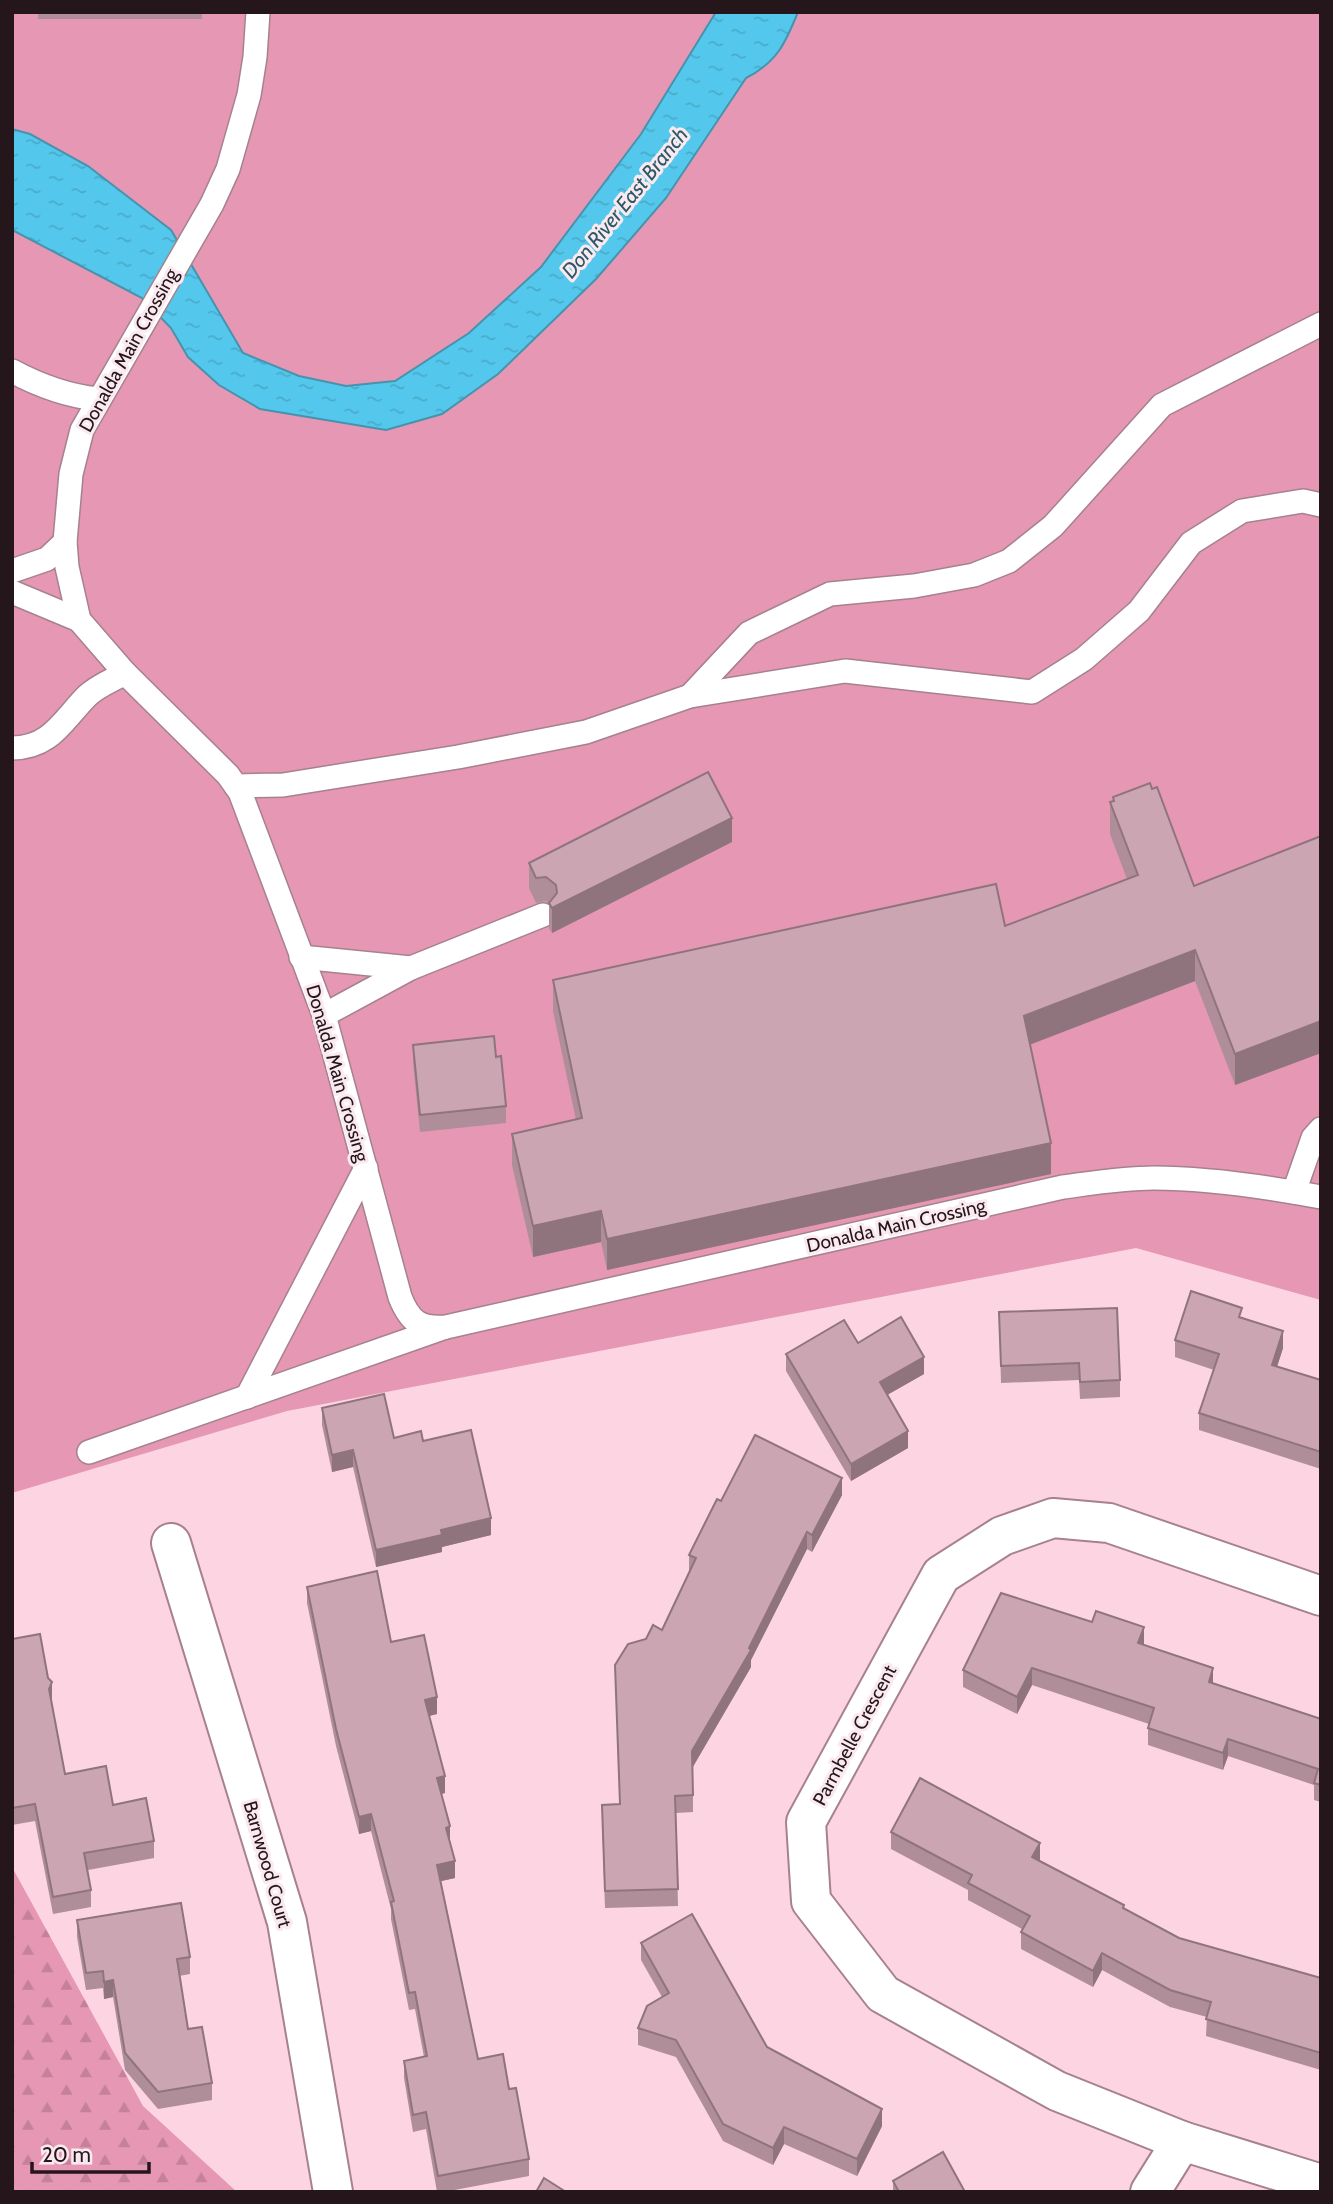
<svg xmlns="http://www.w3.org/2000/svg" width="1333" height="2204" font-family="Cabin,sans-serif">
  <defs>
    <pattern id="forest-firs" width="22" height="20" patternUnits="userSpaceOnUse" patternTransform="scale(1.75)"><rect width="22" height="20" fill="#e597b3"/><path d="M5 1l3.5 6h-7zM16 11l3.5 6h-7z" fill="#c48199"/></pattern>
    <pattern id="water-ripples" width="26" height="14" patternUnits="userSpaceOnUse" patternTransform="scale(1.75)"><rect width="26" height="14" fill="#54c8ec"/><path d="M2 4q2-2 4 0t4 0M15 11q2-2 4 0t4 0" fill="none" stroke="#49abca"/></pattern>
  </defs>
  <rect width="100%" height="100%" fill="#fdd4e2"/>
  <!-- green -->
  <path fill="#e597b3" d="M12,12h1309v1288l-185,-52 -849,163 -275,82z"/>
  <!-- forest -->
  <path fill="url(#forest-firs)" d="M12,1867l131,239 94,86h-225z"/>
  <!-- water -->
  <path fill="url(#water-ripples)" stroke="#4693ad" stroke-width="2" d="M716,12h82c-13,32 -21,50 -52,66l-80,120 -70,81 -98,95 -56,40 -56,16 -126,-21 -41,-24 -31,-28 -17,-29 -29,-30 -130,-68v-101l18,5 58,32 83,64 72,123 56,23 47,10 49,-5 74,-48 72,-66 100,-133z"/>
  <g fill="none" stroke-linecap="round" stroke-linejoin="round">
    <!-- service casing -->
    <g stroke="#a6818e" stroke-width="26">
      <g id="service">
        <path d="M258,12l-3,45 -6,38 -21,74 -16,35 -130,226 -11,44 -6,68 2,25 12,53 46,53 103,102 12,17 84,223 76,282c10,25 20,32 46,30l617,-140c30,-4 60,-9 91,-9 55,0 113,9 167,19"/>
        <path d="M12,371c28,15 55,25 86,28"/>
        <path d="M12,571l35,-12 18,-17"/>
        <path d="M12,592l67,28"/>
        <path d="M690,696l59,-63 81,-39 84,-8 60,-11 35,-14 44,-35 109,-121 159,-81"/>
        <path d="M12,748c39,0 51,-28 75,-52 10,-10 26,-16 38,-23"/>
        <path d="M236,786l47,-1 175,-28 128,-25 104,-36 155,-25 187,21 52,-33 55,-48 52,-68 51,-32 61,-10 18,4"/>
        <path d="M301,957l110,11"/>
        <path d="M324,1015l87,-47 132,-53"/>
        <path d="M1294,1192l19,-54 8,-9"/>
        <path d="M247,1397l119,-229"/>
        <path d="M89,1452l354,-124"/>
      </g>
    </g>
    <!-- minor casing -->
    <g stroke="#a6818e" stroke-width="42">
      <g id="minor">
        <path d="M171,1543l116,379 46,270"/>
        <path d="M1182,2141l-125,-50 -174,-97 -72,-93 -5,-79 135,-247 61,-39 51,-18 56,5 212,73"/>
      </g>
    </g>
    <!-- tertiary casing -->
    <g stroke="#a6818e" stroke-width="42">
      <path id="tertiary" d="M1150,2192l32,-51 139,43"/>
    </g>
    <!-- service -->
    <use href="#service" stroke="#fff" stroke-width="23"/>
    <!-- minor -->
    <use href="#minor" stroke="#fff" stroke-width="38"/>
    <!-- tertiary -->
    <use href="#tertiary" stroke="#fff" stroke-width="38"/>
  </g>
  <!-- wall -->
  <g fill="#af8e99">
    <rect x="38" y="12" width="164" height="7"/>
    <path d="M1113,797l81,89 127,-50v217l-86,32 -40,-104 -165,63 21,130 -444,96 -6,-28 -68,15 -21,-92v-31l64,-14 -23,-109v-31l452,-54 122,-47 -17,-45v-32l3,-1z"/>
    <path d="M732,842l-180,91 -3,-5v-24l-3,-3 -10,2 -7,-15v-25z"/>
    <path d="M413,1045l83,12 10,49v17l-86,9 -7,-70z"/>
    <path d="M999,1312l121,68v17l-40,2 -1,-19 -78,3z"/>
    <path d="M1242,1318l41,30 -6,19 44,13v89l-122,-39v-17l15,-43 -39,-13v-17z"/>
    <path d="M858,1343l66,31 -37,21 21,53 -57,33 -65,-110v-17z"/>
    <path d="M322,1408l72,30 29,3 68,94 -49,12v5l-66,15 -23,-100 -21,5 -10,-47z"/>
    <path d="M842,1495l-30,57 -5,-3 -56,111v7l-58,100v45l-17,1 2,93 -73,2 -3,-86 18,-18 -5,-139 31,-26 16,-9 27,-58v-17l32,-54z"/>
    <path d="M307,1587l84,55 46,72 -8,2 16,77 -4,1 14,84 -14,3 37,178 31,30 20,70v17l-85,16h-7l-11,-63 -13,3 -9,-54v-17l20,-4 -9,-48 -6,1 -18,-91v-10l-20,-78 -12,3 -23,-88 -29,-143z"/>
    <path d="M12,1639l40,60 -1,2 14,73 48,31 41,36v17l-66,12 3,20v17l-38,7 -18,-93 -23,4z"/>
    <path d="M1143,1645l70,38 108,36v83l-7,-2v-15l-86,-29 -5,14 -75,-25v-17l1,-4 -117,-39 -15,29 -54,-27v-17z"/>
    <path d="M891,1832l149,28v1l84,48 55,29 142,40v92l-115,-34 1,-19 -37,-10 -68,-37 -9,17 -72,-38v-17l1,-3 -54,-29v-10l-77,-41z"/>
    <path d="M77,1920l113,37v17l-11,2 9,53 24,54v17l-54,9 -33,-39 -12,-73 -9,2 -1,-11 -17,2 -9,-53z"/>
    <path d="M641,1943l126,104 115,79 -25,50 -73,-32 -11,21 -50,-24 -47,-84 -38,-12v-17l24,-31 -21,-37z"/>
    <path d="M893,2181l72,11h-72z"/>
  </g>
  <!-- shaded-wall -->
  <g fill="#8f747d">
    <path d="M732,818v24l-180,91v-25z"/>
    <path d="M1195,950v31l-171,66v-31z"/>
    <path d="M1321,1021v32l-86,32v-31z"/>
    <path d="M1051,1143v31l-444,96v-31z"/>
    <path d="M601,1211v31l-68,15v-31z"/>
    <path d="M1283,1331v17l-11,34v-17z"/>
    <path d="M924,1357v17l-44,25v-17z"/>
    <path d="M908,1431v17l-57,33v-17z"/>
    <path d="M353,1450v17l-21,5v-17z"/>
    <path d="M842,1478v17l-30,57v-17z"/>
    <path d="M491,1518v17l-49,12v5l-66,15v-17l65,-20z"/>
    <path d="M807,1532v17l-56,111v7l-59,101v-17l57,-103z"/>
    <path d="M1144,1627v17l-6,16v-17z"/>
    <path d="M1032,1668v17l-15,29v-17z"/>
    <path d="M1213,1668v17l-4,-3z"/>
    <path d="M52,1682v17l-3,7v-17z"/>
    <path d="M437,1697v17l-12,3v-17z"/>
    <path d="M1228,1739v17l-5,14v-17z"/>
    <path d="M445,1776v17l-8,2v-17z"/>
    <path d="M371,1814v17l-12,3v-17z"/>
    <path d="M450,1826v17l-4,-15z"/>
    <path d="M1040,1843v17l-8,14v-17z"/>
    <path d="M455,1861v17l-18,4v-17z"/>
    <path d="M1102,1953v17l-9,17v-16z"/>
    <path d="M113,1980v17l-9,2v-17z"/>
    <path d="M882,2109v17l-25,50v-17z"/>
    <path d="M784,2127v17l-11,21v-17z"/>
  </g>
  <!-- building -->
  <g fill="#cca5b2" stroke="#8f747d" stroke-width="2">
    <path d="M708,772l24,46 -180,90 -3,-5 8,-10 -1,-8 -10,-8 -10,1 -7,-15z"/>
    <path d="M1150,783l2,6 5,-2 37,99 127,-50v185l-86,33 -40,-104 -171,66 27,127 -444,96 -6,-28 -68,15 -21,-92 70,-16 -29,-138 443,-96 9,42 133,-51 -28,-73 4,-1 -1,-4z"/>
    <path d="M494,1036l2,21 5,-1 5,50 -86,9 -7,-70z"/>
    <path d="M1191,1291l51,17 -3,9 44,14 -11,34 49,15v72l-122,-39 20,-59 -44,-14z"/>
    <path d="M1117,1308l3,72 -40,2 -1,-19 -78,3 -2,-54z"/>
    <path d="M901,1317l23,40 -44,25 28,49 -57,33 -65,-110 58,-34 14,23z"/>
    <path d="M384,1394l10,44 27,-7 2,10 48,-11 20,88 -50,12 1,5 -66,15 -23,-100 -21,5 -10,-47z"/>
    <path d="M755,1435l87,43 -30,57 -5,-3 -58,116 2,2 -59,101 1,44 -18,1 3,93 -73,2 -3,-86 18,-1 -5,-139 13,-21 18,-5 7,-14 9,5 34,-72 -7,-3 28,-56 4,2z"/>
    <path d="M377,1571l14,71 33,-7 13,62 -12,3 20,76 -8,2 13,48 -4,2 9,33 -18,4 41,194 25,-5 6,35 7,-1 13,71 -91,17 -12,-64 -13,3 -9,-54 23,-5 -12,-64 -6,1 -18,-91 3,-1 -23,-87 -12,3 -23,-88 -29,-142z"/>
    <path d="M1001,1593l91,29 4,-11 48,16 -6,16 75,25 -4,14 112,37v66l-7,-2 4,-14 -90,-30 -5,14 -75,-25 6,-20 -122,-40 -15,29 -54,-27z"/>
    <path d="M40,1634l8,44 4,4 -3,7 16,85 41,-8 7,39 33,-7 8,43 -70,12 7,37 -38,7 -18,-93 -23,4v-169z"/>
    <path d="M920,1778l120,65 -8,14 92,48 -1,3 56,30 142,40v75l-115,-34 5,-17 -41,-12 -68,-37 -9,18 -72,-39 9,-16 -62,-33 4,-8 -81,-43z"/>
    <path d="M181,1903l9,54 -13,2 11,70 14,-2 10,56 -54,9 -33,-39 -12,-73 -9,2 -1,-11 -17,2 -9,-53z"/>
    <path d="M692,1914l75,133 115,62 -25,50 -73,-32 -11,21 -50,-24 -47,-84 -38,-12 9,-22 22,-13 -28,-50z"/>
    <path d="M943,2152l22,40h-66l-6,-11z"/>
    <path d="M544,2178l22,14h-30z"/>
  </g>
  <g text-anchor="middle" stroke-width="6" stroke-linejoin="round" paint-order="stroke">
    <!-- street labels -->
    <g font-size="19" fill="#24161b" stroke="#fae9ee">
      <text transform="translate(128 350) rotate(-61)" y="7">Donalda Main Crossing</text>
      <text transform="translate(338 1073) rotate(74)" y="7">Donalda Main Crossing</text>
      <text transform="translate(896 1225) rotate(-13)" y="7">Donalda Main Crossing</text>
      <text transform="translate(854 1735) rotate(-62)" y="7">Parmbelle Crescent</text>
      <text transform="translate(268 1864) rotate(74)" y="7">Barnwood Court</text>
    </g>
    <!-- water labels -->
    <g font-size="21" font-style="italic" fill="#2a5a6a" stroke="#fae9ee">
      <text transform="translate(625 203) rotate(-51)" y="7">Don River East Branch</text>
    </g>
  </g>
  <!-- border -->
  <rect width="1333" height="2204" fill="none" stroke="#24161b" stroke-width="28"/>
  <!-- scale -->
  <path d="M32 2162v10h117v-10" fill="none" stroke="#24161b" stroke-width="3.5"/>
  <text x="42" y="2162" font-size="21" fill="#24161b" stroke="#fae9ee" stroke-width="5" paint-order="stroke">20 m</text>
</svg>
